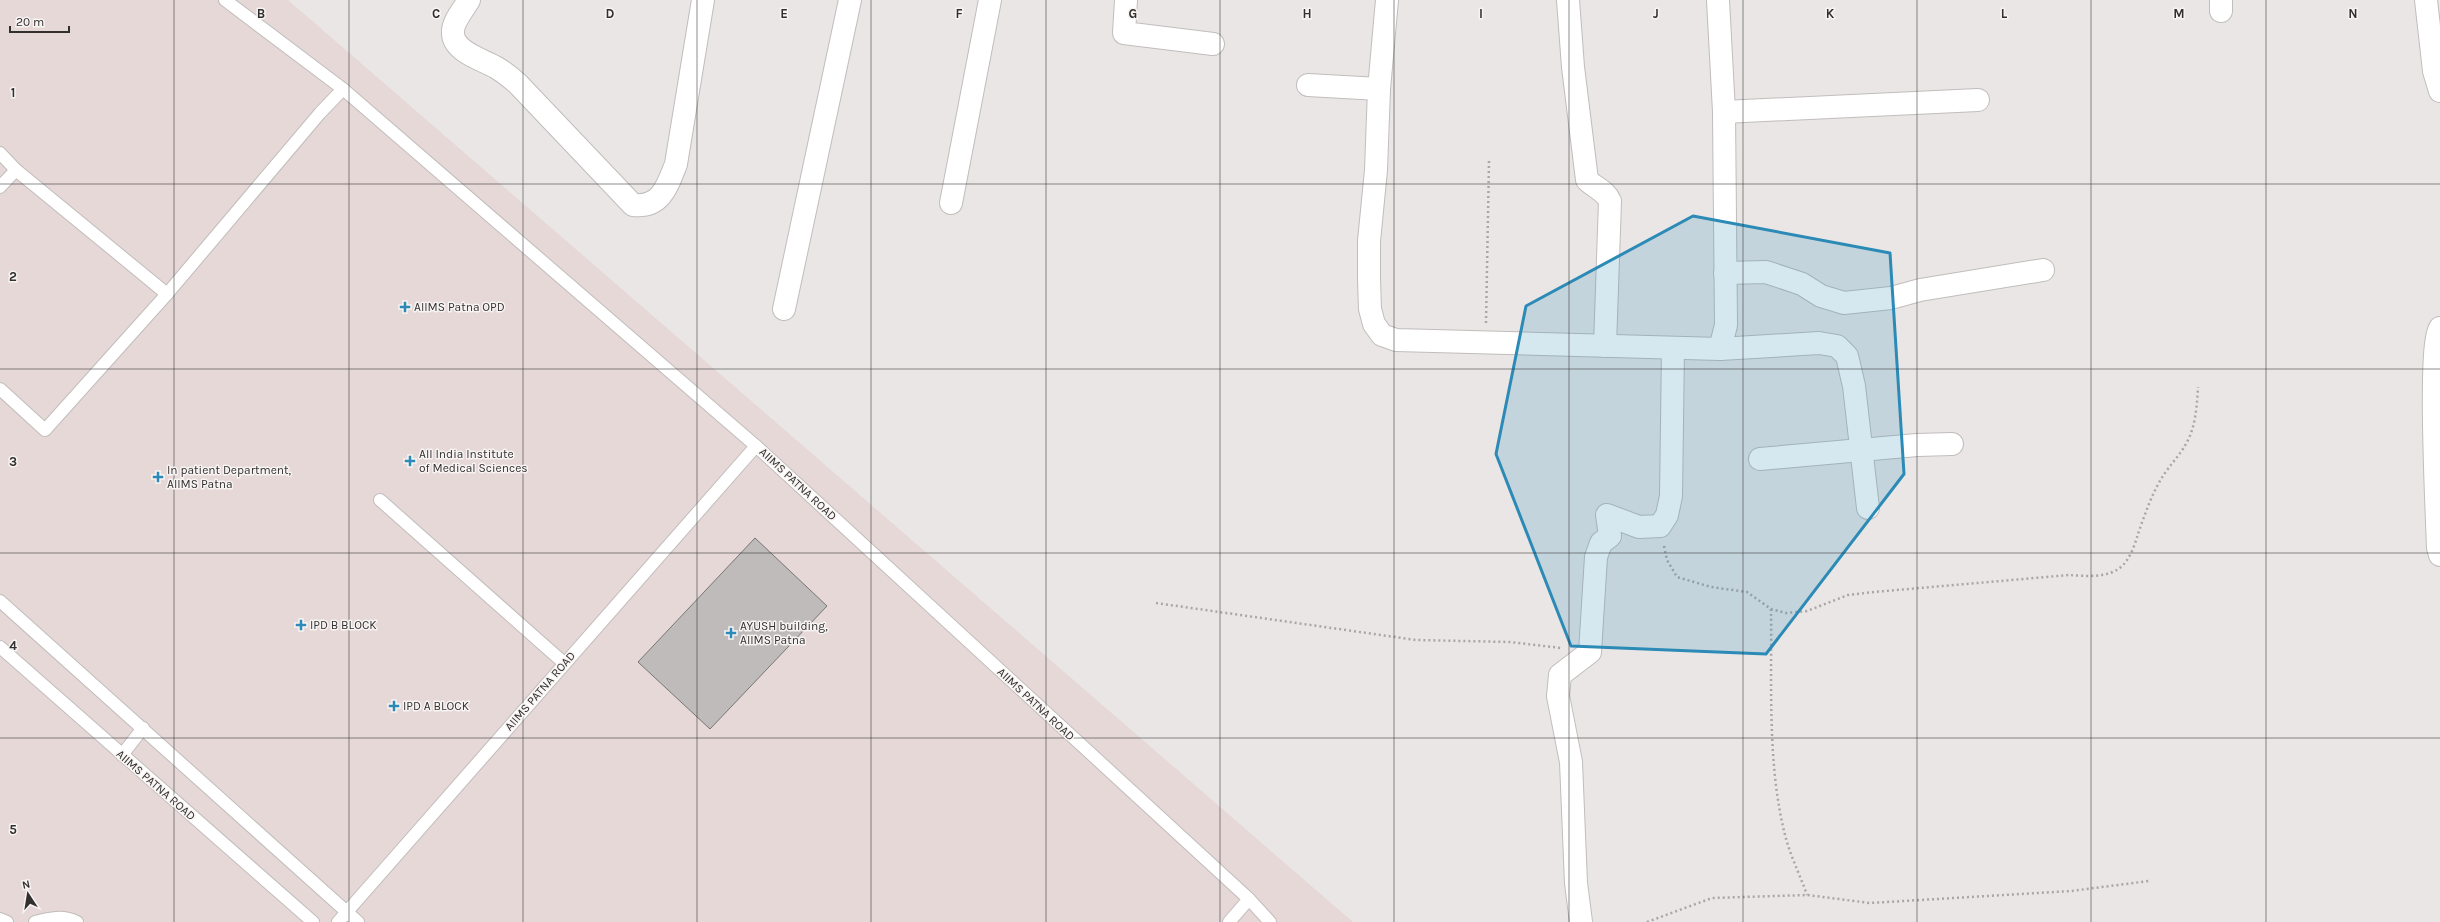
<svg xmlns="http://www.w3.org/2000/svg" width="2440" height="922" font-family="Karla,sans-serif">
  <rect width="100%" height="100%" fill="#eae6e6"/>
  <!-- built -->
  <path fill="#e5d8d7" d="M0,0h288l1065,922h-1353z"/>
  <!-- building -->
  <path fill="#bfbbbb" stroke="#787574" d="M755,538l72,68 -117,123 -72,-67z"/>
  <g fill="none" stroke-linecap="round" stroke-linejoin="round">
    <!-- lane casing -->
    <g stroke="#c1bdbc" stroke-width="14">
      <g id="lane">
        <path d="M225,0l118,89"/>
        <path d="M0,153l16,17"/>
        <path d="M0,187l16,-17 151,124 153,-181 23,-24 413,357"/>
        <path d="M0,389l45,41 122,-136"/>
        <path d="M380,500l184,163"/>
        <path d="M0,601l358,321"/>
        <path d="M0,647l313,275"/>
        <path d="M122,755l21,-27"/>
        <path d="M1249,899l21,23"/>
        <path d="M0,919l7,3"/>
        <path d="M35,922c15,-4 28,-7 42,0"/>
        <path d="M338,922l418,-476 493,453 -20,23"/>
      </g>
    </g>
    <!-- street casing -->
    <g stroke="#c1bdbc" stroke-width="24">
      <g id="street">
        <path d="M469,0c-5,9 -17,22 -16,33 0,19 31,27 44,35 7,4 14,10 20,15l116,122c28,3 34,-18 43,-41l27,-164"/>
        <path d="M1126,0l-2,33 89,11"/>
        <path d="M1387,0l-8,89 -3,81 -7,71v38l1,30 4,15 8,11 14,5 324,9 6,-24 -2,-213 -6,-112"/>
        <path d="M1568,0l5,67 14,113c8,8 18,10 23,21l-5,145"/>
        <path d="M2221,0v11"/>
        <path d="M2426,0l8,71 6,20"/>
        <path d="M1308,85l71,4"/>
        <path d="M1724,112l254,-12"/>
        <path d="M951,203l39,-203"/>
        <path d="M1725,273l41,-1 36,12 19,12 23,7 47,-5 29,-8 123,-20"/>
        <path d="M784,309l66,-309"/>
        <path d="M2440,328c-12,15 -3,188 -2,220l2,7"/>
        <path d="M1720,349l99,-6 18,3 10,10 7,30 14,122"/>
        <path d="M1760,459l157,-14 35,-1"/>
        <path d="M1581,922l-5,-39 -5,-121 -13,-66 2,-21 30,-23 6,-95 5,-14 9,-7 -3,-21 32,12 21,-1 7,-11 4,-19 2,-148"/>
      </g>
    </g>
    <!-- path -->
    <g stroke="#a9a6a6" stroke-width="2.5" stroke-dasharray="2 3" stroke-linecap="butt">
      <path d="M1486,323l3,-162"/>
      <path d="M1664,546l3,14 10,17 34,10 36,5 24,17 15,4 21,-2 41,-16 26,-3 195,-17c17,1 42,4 55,-11 7,-8 11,-20 14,-30 7,-20 15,-44 27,-61 9,-13 17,-20 24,-35 7,-16 8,-34 9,-51"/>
      <path d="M1156,603l260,37 94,2 51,6"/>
      <path d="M1771,609c1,73 -4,155 14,226 5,20 15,40 22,60"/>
      <path d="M1647,922l65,-24 95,-3 63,8 201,-12 78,-10"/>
    </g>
    <!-- lane -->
    <use href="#lane" stroke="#fff" stroke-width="12"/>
    <!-- street -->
    <use href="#street" stroke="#fff" stroke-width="22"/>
  </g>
  <!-- marked area -->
  <path fill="#2c8ab6" fill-opacity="0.2" stroke="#2c8ab6" stroke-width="3" stroke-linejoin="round" d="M1693,216l197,37 14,221 -138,180 -195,-8 -75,-192 30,-148z"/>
  <!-- grid -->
  <path fill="none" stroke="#31302f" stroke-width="1" stroke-opacity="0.55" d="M174,0v922M349,0v922M523,0v922M697,0v922M871,0v922M1046,0v922M1220,0v922M1394,0v922M1569,0v922M1743,0v922M1917,0v922M2091,0v922M2266,0v922M0,184h2440M0,369h2440M0,553h2440M0,738h2440"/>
  <!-- markers -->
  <g fill="#2c8ab6" stroke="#f8f4f3" stroke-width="1.5">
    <path d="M403 301h4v4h4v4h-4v4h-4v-4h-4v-4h4z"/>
    <path d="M408 455h4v4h4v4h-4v4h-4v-4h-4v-4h4z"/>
    <path d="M156 471h4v4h4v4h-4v4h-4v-4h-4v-4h4z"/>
    <path d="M299 619h4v4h4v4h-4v4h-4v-4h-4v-4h4z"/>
    <path d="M729 627h4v4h4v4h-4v4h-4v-4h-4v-4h4z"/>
    <path d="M392 700h4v4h4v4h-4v4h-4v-4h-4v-4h4z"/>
  </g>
  <g text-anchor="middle" stroke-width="3" stroke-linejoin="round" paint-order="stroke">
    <!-- poi labels -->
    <g font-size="12" fill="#31302f" stroke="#f8f4f3" text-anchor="start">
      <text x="414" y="311">AIIMS Patna OPD</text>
      <text x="419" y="458">All India Institute<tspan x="419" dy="14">of Medical Sciences</tspan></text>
      <text x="167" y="474">In patient Department,<tspan x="167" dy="14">AIIMS Patna</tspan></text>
      <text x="310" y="629">IPD B BLOCK</text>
      <text x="740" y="630">AYUSH building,<tspan x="740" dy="14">AIIMS Patna</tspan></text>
      <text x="403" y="710">IPD A BLOCK</text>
    </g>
    <!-- street labels -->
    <g font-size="12" fill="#31302f" stroke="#f8f4f3">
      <text transform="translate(798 484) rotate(43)" y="4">AIIMS PATNA ROAD</text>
      <text transform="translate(540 691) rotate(-49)" y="4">AIIMS PATNA ROAD</text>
      <text transform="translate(1036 704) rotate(43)" y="4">AIIMS PATNA ROAD</text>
      <text transform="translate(156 785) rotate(41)" y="4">AIIMS PATNA ROAD</text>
    </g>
  </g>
  <g font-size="13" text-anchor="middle" font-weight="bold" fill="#31302f" stroke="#f8f4f3" stroke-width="3" stroke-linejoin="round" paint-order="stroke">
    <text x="261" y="18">B</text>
    <text x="436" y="18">C</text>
    <text x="610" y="18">D</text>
    <text x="784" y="18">E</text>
    <text x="959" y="18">F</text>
    <text x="1133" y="18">G</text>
    <text x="1307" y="18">H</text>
    <text x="1481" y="18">I</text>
    <text x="1656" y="18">J</text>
    <text x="1830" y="18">K</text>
    <text x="2004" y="18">L</text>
    <text x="2179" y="18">M</text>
    <text x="2353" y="18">N</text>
    <text x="13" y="97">1</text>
    <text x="13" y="281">2</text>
    <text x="13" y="466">3</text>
    <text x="13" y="650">4</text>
    <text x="13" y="834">5</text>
  </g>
  <!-- north arrow -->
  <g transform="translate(28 894) rotate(348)" stroke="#f8f4f3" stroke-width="3" paint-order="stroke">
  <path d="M0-3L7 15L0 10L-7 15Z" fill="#31302f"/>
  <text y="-6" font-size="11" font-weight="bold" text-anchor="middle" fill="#31302f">N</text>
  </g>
  <!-- scale -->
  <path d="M10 26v6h59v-6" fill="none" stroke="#31302f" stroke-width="2"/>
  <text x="16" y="26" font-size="12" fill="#31302f" stroke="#f8f4f3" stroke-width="3" paint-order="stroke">20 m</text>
</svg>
